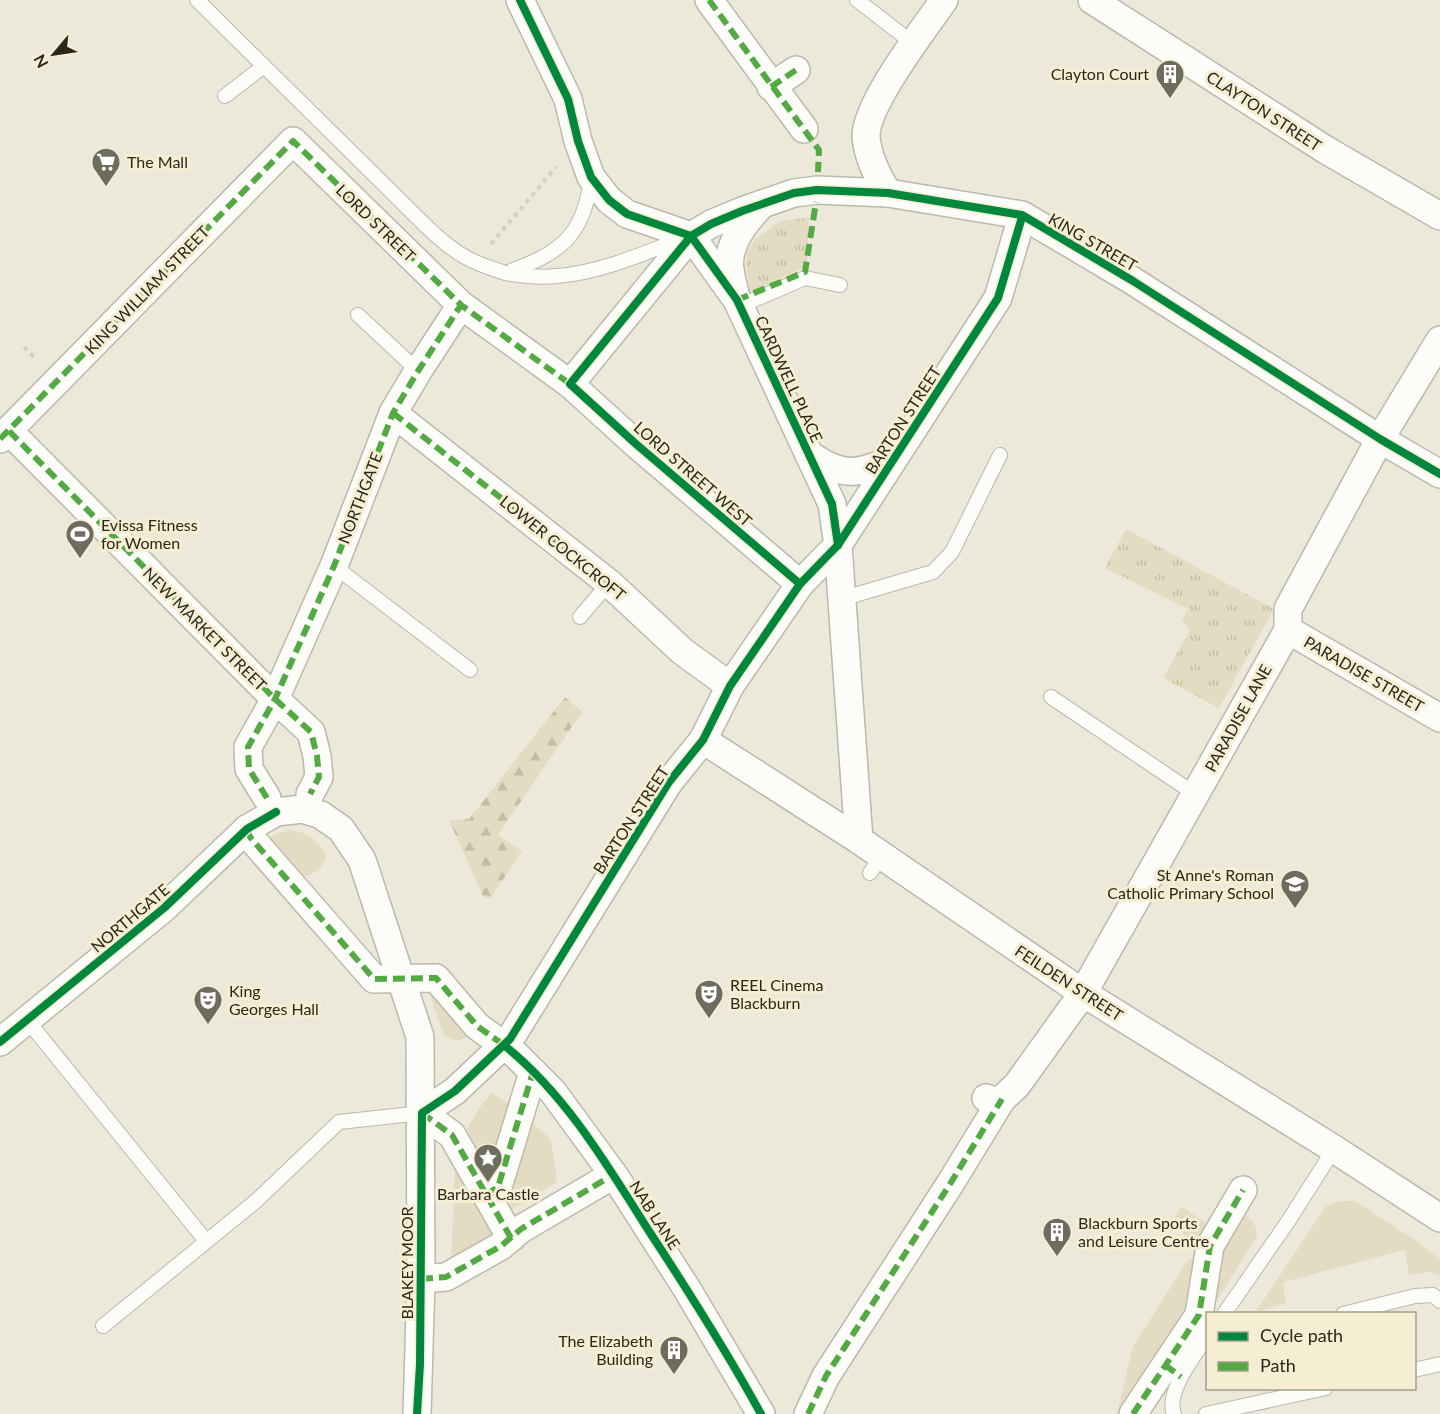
<svg xmlns="http://www.w3.org/2000/svg" width="1440" height="1414" font-family="Lato,sans-serif">
  <defs>
    <pattern id="grass-tufts" width="24" height="20" patternUnits="userSpaceOnUse" patternTransform="scale(1.5)"><rect width="24" height="20" fill="#e3dcc2"/><path d="M3 7l-1-3M5 7V3M7 7l1-3M15 17l-1-3M17 17v-4M19 17l1-3" fill="none" stroke="#c3bda6"/></pattern>
    <pattern id="forest-firs" width="22" height="20" patternUnits="userSpaceOnUse" patternTransform="scale(1.5)"><rect width="22" height="20" fill="#e3dcc2"/><path d="M5 1l3.5 6h-7zM16 11l3.5 6h-7z" fill="#c3bda6"/></pattern>
  </defs>
  <rect width="100%" height="100%" fill="#ede9da"/>
  <!-- grass -->
  <g fill="url(#grass-tufts)">
    <path d="M809,217l-2,49 -57,26 -4,-26 1,-14 8,-13 24,-17z"/>
    <path d="M1126,529l148,80 -55,99 -56,-30 27,-48 -8,-9 6,-12 -83,-41z"/>
  </g>
  <!-- forest -->
  <path fill="url(#forest-firs)" d="M565,697l17,15 -84,123 24,16 -32,48 -7,-3 -34,-76 20,-1z"/>
  <!-- garden -->
  <g fill="#e3dcc2">
    <path d="M288,830c19,1 30,10 39,26 -5,11 -11,19 -24,20l-17,-14 -17,-25z"/>
    <path d="M426,983l44,53 -12,5 -14,-5z"/>
    <path d="M491,1093l20,12 -20,68 -24,-44 13,-22z"/>
    <path d="M530,1121l21,18 6,43 -45,27 -7,-12z"/>
    <path d="M455,1167l39,68 -43,28z"/>
    <path d="M1339,1201h16l63,41 22,17v16l-11,-3 -20,3 -4,-25 -122,32 3,21 -27,9 -2,-2 69,-104z"/>
    <path d="M1182,1207l29,19 -9,23 -9,2 -18,-34z"/>
    <path d="M1240,1209c8,8 18,15 17,27l-48,77 7,-54z"/>
    <path d="M1200,1257l-11,57 -68,100h-4l16,-68 56,-87z"/>
  </g>
  <g fill="none" stroke-linecap="round" stroke-linejoin="round">
    <!-- lane casing -->
    <g stroke="#bbb8ac" stroke-width="16">
      <g id="lane">
        <path d="M197,0l230,227"/>
        <path d="M857,0l57,44"/>
        <path d="M225,96l39,-30"/>
        <path d="M508,272c52,-19 75,-35 83,-92"/>
        <path d="M506,273c17,3 34,5 51,3 41,-3 86,-22 124,-37"/>
        <path d="M740,306l65,-28 35,7"/>
        <path d="M358,315l60,56"/>
        <path d="M334,566l136,104"/>
        <path d="M841,599l92,-27 19,-20 48,-97"/>
        <path d="M580,617l29,-34"/>
        <path d="M1051,697l144,97"/>
        <path d="M870,873l11,-17"/>
        <path d="M27,1020l179,221"/>
        <path d="M1224,1314l65,-94 45,-71"/>
        <path d="M1343,1314l72,-18 18,-1 7,6"/>
        <path d="M103,1326l153,-125 83,-79 83,-9"/>
        <path d="M1414,1370l26,-6"/>
        <path d="M1174,1414c-9,-21 21,-60 34,-78"/>
        <path d="M1206,1414l120,-26"/>
      </g>
    </g>
    <!-- street casing -->
    <g stroke="#bbb8ac" stroke-width="30">
      <g id="street">
        <path d="M520,0l48,99 10,42 13,36 18,23 18,14 64,22"/>
        <path d="M709,0l95,129"/>
        <path d="M1092,0l234,150 114,66"/>
        <path d="M771,87l25,-17"/>
        <path d="M888,193c-11,-17 -20,-35 -22,-56 -1,-32 58,-108 78,-137"/>
        <path d="M691,236l46,64 95,204 6,41 21,295"/>
        <path d="M735,293c-2,-8 -4,-16 -5,-23 -4,-26 16,-49 32,-66"/>
        <path d="M570,384l121,-148 20,-12 31,-13 52,-18 23,-3 71,3 134,22 111,66 247,158 60,35"/>
        <path d="M393,413l216,170 73,68 48,35"/>
        <path d="M9,431l266,268 36,33 6,24 2,21 -9,17"/>
        <path d="M0,439l293,-298 168,164 109,79 66,60 164,140"/>
        <path d="M809,454c32,24 51,21 85,4"/>
        <path d="M1288,630l152,88"/>
        <path d="M703,740l156,100 224,153 251,156 106,69"/>
        <path d="M267,798l-18,-29 -1,-22 27,-48 59,-133 59,-153 25,-42 43,-66"/>
        <path d="M247,829l3,8 124,142 62,-1 41,48 38,28 38,38 63,86 71,111 74,125"/>
        <path d="M0,1042l164,-134 83,-79 29,-17 26,-3 19,6 20,14 21,31 58,177 1,242 -4,135"/>
        <path d="M986,1098l7,3 9,-2 15,-14 66,-92 205,-363v-21l92,-170 60,-99"/>
        <path d="M422,1113l33,-22 55,-52 159,-257 34,-42 27,-54 70,-102 38,-39 160,-247 24,-81"/>
        <path d="M422,1113l30,22 59,103"/>
        <path d="M486,1195l12,-8 35,-115"/>
        <path d="M421,1279l25,-2 55,-31 20,-17 92,-54"/>
        <path d="M808,1414l18,-38 124,-192 52,-85"/>
        <path d="M1133,1414l66,-99 11,-69 33,-56"/>
      </g>
    </g>
    <!-- path -->
    <g stroke="#d1d0cb" stroke-width="4" stroke-dasharray="4.5 4.5" stroke-linecap="butt">
      <path d="M491,244l65,-77"/>
      <path d="M24,347l12,12"/>
    </g>
    <!-- lane -->
    <use href="#lane" stroke="#fcfcf9" stroke-width="14"/>
    <!-- street -->
    <use href="#street" stroke="#fcfcf9" stroke-width="27"/>
    <!-- lane-bridge casing -->
    <g stroke="#bbb8ac" stroke-width="16" stroke-linecap="butt">
      <path id="lane-bridge" d="M427,227c27,26 44,36 79,46"/>
    </g>
    <!-- lane-bridge -->
    <use href="#lane-bridge" stroke="#fcfcf9" stroke-width="14"/>
    <!-- quiet -->
    <g stroke="#53aa43" stroke-width="6" stroke-dasharray="12 6" stroke-linecap="butt">
      <path d="M709,0l110,150 -1,22"/>
      <path d="M771,87l25,-17"/>
      <path d="M737,300l68,-28 11,-70"/>
      <path d="M393,413l216,170"/>
      <path d="M9,431l266,268 36,33 6,24 2,21 -9,17"/>
      <path d="M0,439l293,-298 168,164 109,79"/>
      <path d="M267,798l-18,-29 -1,-22 27,-48 59,-133 59,-153 25,-42 43,-66"/>
      <path d="M247,829l3,8 124,142 62,-1 41,48 31,22"/>
      <path d="M422,1113l30,22 59,103"/>
      <path d="M486,1195l12,-8 35,-115"/>
      <path d="M421,1279l25,-2 55,-31 20,-17 92,-54"/>
      <path d="M1165,1365l16,12"/>
      <path d="M808,1414l18,-38 124,-192 52,-85"/>
      <path d="M1133,1414l66,-99 11,-69 33,-56"/>
    </g>
    <!-- cycleway casing -->
    <g stroke="#f5eed2" stroke-width="11">
      <g id="cycleway">
        <path d="M520,0l48,99 10,42 13,36 18,23 18,14 64,22"/>
        <path d="M691,236l46,64 95,204 6,41"/>
        <path d="M800,584l-164,-140 -66,-60 121,-148 20,-12 31,-13 52,-18 23,-3 71,3 134,22 111,66 247,158 60,35"/>
        <path d="M0,1042l164,-134 83,-79 29,-17"/>
        <path d="M505,1046c60,48 101,117 142,182 40,61 79,122 114,186"/>
        <path d="M417,1414l3,-50 2,-251 33,-22 55,-52 159,-257 34,-42 27,-54 70,-102 38,-39 160,-247 24,-81"/>
      </g>
    </g>
    <!-- cycleway -->
    <use href="#cycleway" stroke="#00873e" stroke-width="8"/>
  </g>
  <!-- icons -->
  <defs>
    <g id="building-pin" transform="scale(1.5)"><path d="M0 17L-7.5 6A9.5 9.5 0 1 1 7.5 6Z" fill="#6e6b5f" stroke="#f5eed2"/><path d="M-4-6H4V6H1V3H-1V6H-4ZM-2.5-4.3h1.7v1.8h-1.7ZM.8-4.3h1.7v1.8H.8ZM-2.5-1h1.7V.8h-1.7ZM.8-1h1.7V.8H.8Z" fill="#fff"/></g>
    <g id="supermarket-pin" transform="scale(1.5)"><path d="M0 17L-7.5 6A9.5 9.5 0 1 1 7.5 6Z" fill="#6e6b5f" stroke="#f5eed2"/><path d="M-6-5.5h2.5l.6 2H6L4.5 2H-2.5L-4.4-4H-6ZM-1.5 3.2a1.3 1.3 0 1 0 .1 0ZM3 3.2a1.3 1.3 0 1 0 .1 0Z" fill="#fff"/></g>
    <g id="stadium-pin" transform="scale(1.5)"><path d="M0 17L-7.5 6A9.5 9.5 0 1 1 7.5 6Z" fill="#6e6b5f" stroke="#f5eed2"/><path d="M0-5a6.5 5 0 1 0 0 10a6.5 5 0 1 0 0-10ZM-3.5-1.8h7v3.6h-7Z" fill="#fff"/></g>
    <g id="school-pin" transform="scale(1.5)"><path d="M0 17L-7.5 6A9.5 9.5 0 1 1 7.5 6Z" fill="#6e6b5f" stroke="#f5eed2"/><path d="M0-5L7-2L0 1L-7-2ZM-4 1L0 2.5L4 1V4Q0 6-4 4Z" fill="#fff"/></g>
    <g id="theatre-pin" transform="scale(1.5)"><path d="M0 17L-7.5 6A9.5 9.5 0 1 1 7.5 6Z" fill="#6e6b5f" stroke="#f5eed2"/><path d="M-5-5.5Q0-4 5-5.5V0Q5 5 0 6Q-5 5-5 0ZM-3.3-2.5H-1v1.5H-3.3ZM1-2.5H3.3v1.5H1ZM-2.8 1Q0 5.5 2.8 1Z" fill="#fff"/></g>
    <g id="sight-pin" transform="scale(1.5)"><path d="M0 17L-7.5 6A9.5 9.5 0 1 1 7.5 6Z" fill="#6e6b5f" stroke="#f5eed2"/><path d="M0-6L1.8-2.2L6-1.7L2.9 1.2L3.7 5.4L0 3.3L-3.7 5.4L-2.9 1.2L-6-1.7L-1.8-2.2Z" fill="#fff"/></g>
  </defs>
  <g fill-rule="evenodd">
    <use href="#building-pin" x="1170" y="74"/>
    <use href="#supermarket-pin" x="106" y="162"/>
    <use href="#stadium-pin" x="80" y="534"/>
    <use href="#school-pin" x="1295" y="884"/>
    <use href="#theatre-pin" x="709" y="994"/>
    <use href="#theatre-pin" x="208" y="1000"/>
    <use href="#sight-pin" x="488" y="1158"/>
    <use href="#building-pin" x="1057" y="1232"/>
    <use href="#building-pin" x="674" y="1350"/>
  </g>
  <g text-anchor="middle" stroke-width="6" stroke-linejoin="round" paint-order="stroke">
    <!-- poi labels -->
    <g font-size="16" fill="#2a271d" stroke="#f5eed2" text-anchor="start">
      <text x="1149" y="80" text-anchor="end">Clayton Court</text>
      <text x="127" y="168">The Mall</text>
      <text x="101" y="531">Evissa Fitness<tspan x="101" dy="18">for Women</tspan></text>
      <text x="1274" y="881" text-anchor="end">St Anne's Roman<tspan x="1274" dy="18">Catholic Primary School</tspan></text>
      <text x="730" y="991">REEL Cinema<tspan x="730" dy="18">Blackburn</tspan></text>
      <text x="229" y="997">King<tspan x="229" dy="18">Georges Hall</tspan></text>
      <text x="488" y="1200" text-anchor="middle">Barbara Castle</text>
      <text x="1078" y="1229">Blackburn Sports<tspan x="1078" dy="18">and Leisure Centre</tspan></text>
      <text x="653" y="1347" text-anchor="end">The Elizabeth<tspan x="653" dy="18">Building</tspan></text>
    </g>
    <!-- street labels -->
    <g font-size="16" fill="#2a271d" stroke="#f5eed2">
      <text transform="translate(1264 111) rotate(33)" y="6">CLAYTON STREET</text>
      <text transform="translate(376 223) rotate(44)" y="6">LORD STREET</text>
      <text transform="translate(1093 242) rotate(30)" y="6">KING STREET</text>
      <text transform="translate(147 290) rotate(-46)" y="6">KING WILLIAM STREET</text>
      <text transform="translate(789 379) rotate(65)" y="6">CARDWELL PLACE</text>
      <text transform="translate(903 420) rotate(-57)" y="6">BARTON STREET</text>
      <text transform="translate(693 474) rotate(41)" y="6">LORD STREET WEST</text>
      <text transform="translate(360 498) rotate(-69)" y="6">NORTHGATE</text>
      <text transform="translate(563 548) rotate(39)" y="6">LOWER COCKCROFT</text>
      <text transform="translate(205 629) rotate(45)" y="6">NEW MARKET STREET</text>
      <text transform="translate(1364 674) rotate(30)" y="6">PARADISE STREET</text>
      <text transform="translate(1238 718) rotate(-61)" y="6">PARADISE LANE</text>
      <text transform="translate(631 820) rotate(-57)" y="6">BARTON STREET</text>
      <text transform="translate(130 918) rotate(-40)" y="6">NORTHGATE</text>
      <text transform="translate(1069 983) rotate(33)" y="6">FEILDEN STREET</text>
      <text transform="translate(655 1215) rotate(57)" y="6">NAB LANE</text>
      <text transform="translate(407 1263) rotate(-90)" y="6">BLAKEY MOOR</text>
    </g>
  </g>
  <!-- legend -->
  <rect x="1206" y="1312" width="210" height="78" fill="#f5eed2" stroke="#a49e8a" stroke-width="1.5"/>
  <rect x="1218" y="1332" width="30" height="9" fill="#00873e" stroke="#a49e8a" stroke-width="1.5"/>
  <text x="1260" y="1342" font-size="18" fill="#2a271d">Cycle path</text>
  <rect x="1218" y="1362" width="30" height="9" fill="#53aa43" stroke="#a49e8a" stroke-width="1.5"/>
  <text x="1260" y="1372" font-size="18" fill="#2a271d">Path</text>
  <!-- north arrow -->
  <g transform="translate(54 54) rotate(241)" stroke="#f5eed2" stroke-width="4.5" paint-order="stroke">
  <path d="M0-4.5L10 22L0 15L-10 22Z" fill="#2a271d"/>
  <text y="-9" font-size="16" font-weight="bold" text-anchor="middle" fill="#2a271d">N</text>
  </g>
</svg>
